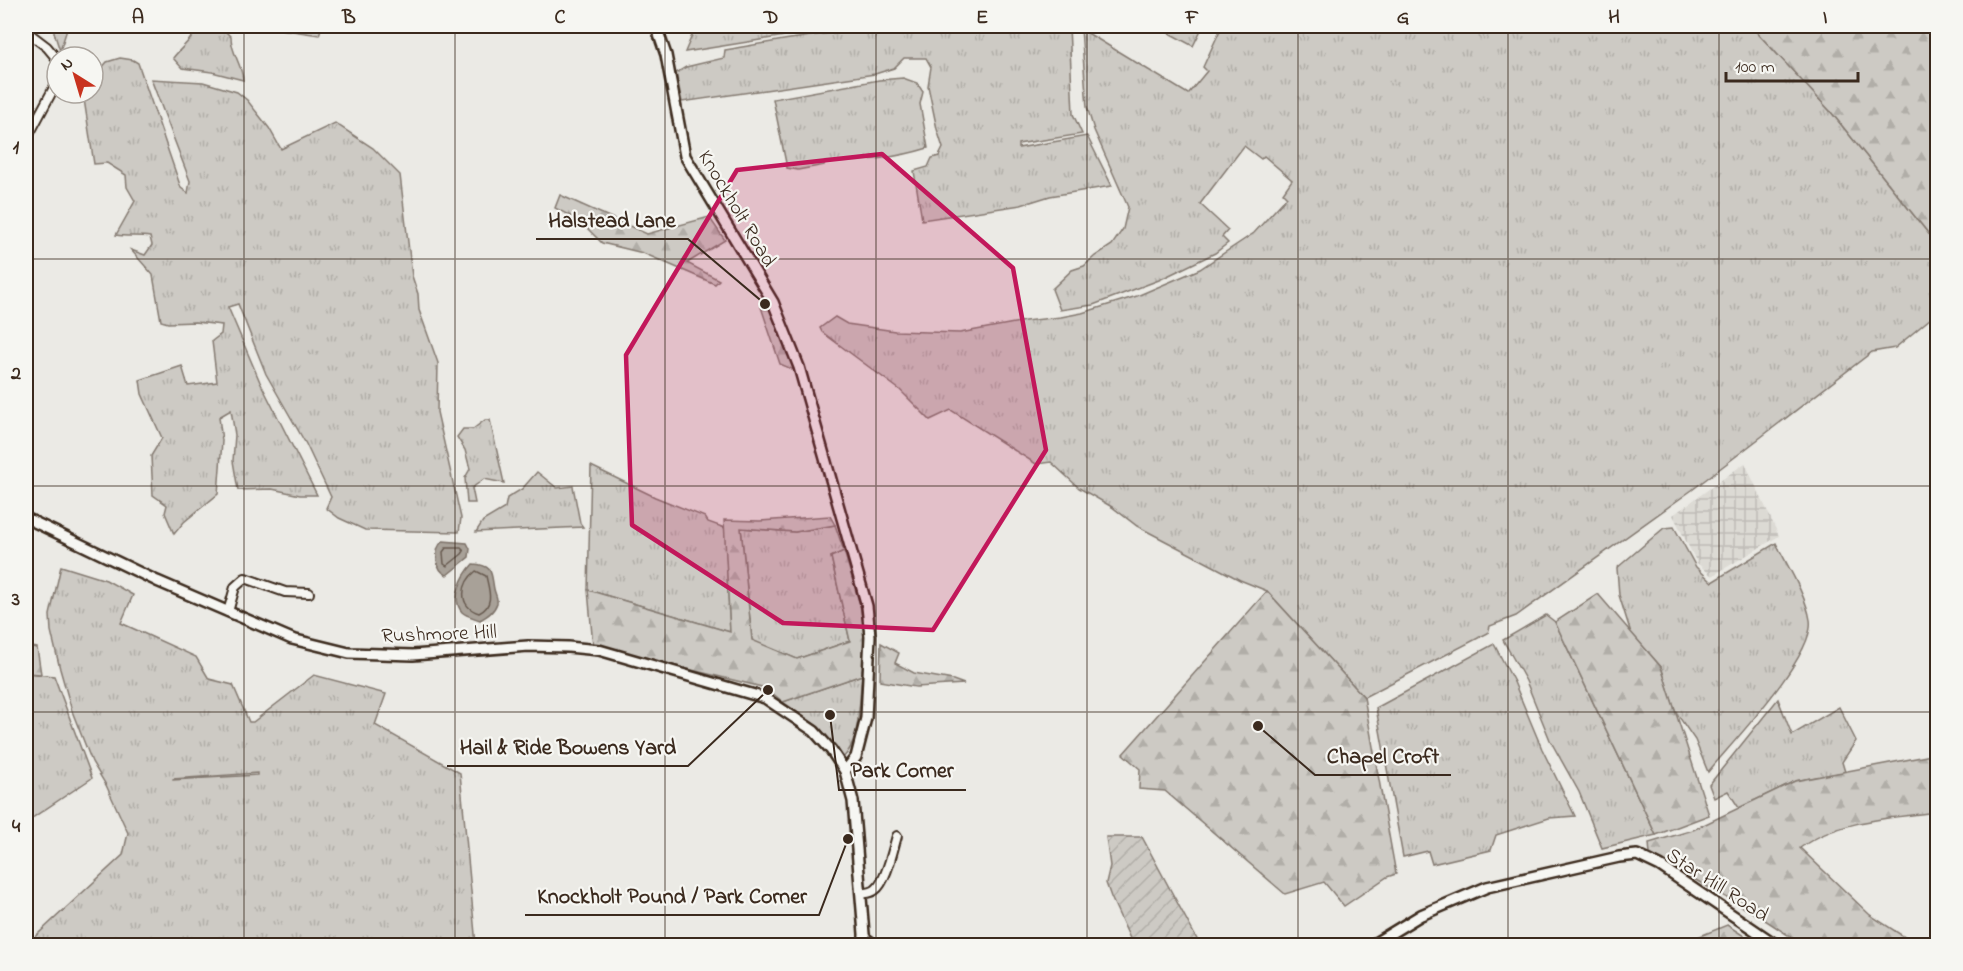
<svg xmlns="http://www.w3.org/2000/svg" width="1963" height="971" font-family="'Indie Flower',sans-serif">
  <defs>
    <pattern id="industrial-grid" width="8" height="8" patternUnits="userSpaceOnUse" patternTransform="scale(1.5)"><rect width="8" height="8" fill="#dcdad4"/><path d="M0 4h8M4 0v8" fill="none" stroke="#bebbb6"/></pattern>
    <pattern id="grass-tufts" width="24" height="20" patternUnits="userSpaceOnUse" patternTransform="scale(1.5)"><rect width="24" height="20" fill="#cdcac4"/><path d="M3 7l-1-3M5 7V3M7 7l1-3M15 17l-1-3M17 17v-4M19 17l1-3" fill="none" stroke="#b1aea8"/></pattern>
    <pattern id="forest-firs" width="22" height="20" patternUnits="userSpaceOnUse" patternTransform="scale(1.5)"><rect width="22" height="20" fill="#cdcac4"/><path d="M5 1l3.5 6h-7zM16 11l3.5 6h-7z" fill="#b1aea8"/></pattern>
    <pattern id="garden-furrows" width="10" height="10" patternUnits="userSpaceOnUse" patternTransform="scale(1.5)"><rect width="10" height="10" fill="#cdcac4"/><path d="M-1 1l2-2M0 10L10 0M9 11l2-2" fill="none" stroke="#b1aea8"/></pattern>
  </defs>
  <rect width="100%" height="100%" fill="#ebeae5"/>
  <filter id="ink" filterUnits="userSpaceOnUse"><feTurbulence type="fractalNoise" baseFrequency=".0167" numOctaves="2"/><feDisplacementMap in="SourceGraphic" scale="12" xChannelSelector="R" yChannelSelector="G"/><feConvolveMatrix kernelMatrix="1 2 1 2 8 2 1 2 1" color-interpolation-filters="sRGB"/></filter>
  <g filter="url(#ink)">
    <!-- industrial -->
    <path fill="url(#industrial-grid)" d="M1745,463l34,73 -67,40 -15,-13 -24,-48z"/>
    <!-- grass -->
    <g fill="url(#grass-tufts)" stroke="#847a71" stroke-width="1.5" fill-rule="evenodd">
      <path d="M198,26h22l11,11c0,16 11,27 12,43l-31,-8 -30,-4 -9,-10c9,-12 20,-18 25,-32z"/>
      <path d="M259,26h63l-3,9z"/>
      <path d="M696,26h152l-163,26z"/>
      <path d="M884,26h185l4,88 9,20 -64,10v4l69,-12 25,50 -62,10 -29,9 -99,15 -8,-49 14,-4 4,-9 7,-2 4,-8 -6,-19 -9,-43 3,-19 -5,-9h-22l-10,10 -19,6 -193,28 -6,-29 10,-6 38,-9 1,-8c26,-4 124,-24 142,-16l2,-6z"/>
      <path d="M1156,26h47l-10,20z"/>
      <path d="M1222,26h529l80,86 106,132v69l-42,35 -23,4 -180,138 -176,126 -26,10 -2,7 -124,64 -97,-106 -27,-11 -103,-54 -25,-19 -33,-19 -28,-26 -15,2 -85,-54 -21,10 -30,-30 -78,-58 -2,-4 15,-11 12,7 48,7 65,2 65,-12 36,-4 21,-4 55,-17 63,-27 54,-36 33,-36 -4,-4 9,-13 -28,-24 -3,3 -17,-13 -44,58 28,26 -6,7 6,6 -13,10 -56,27 -66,25 -33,5 -8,-21 20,-19 12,-4 11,-10 17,-11 11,-16 5,-22 -34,-77 -7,-23 -6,-78 107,65 19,-23 -4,-4z"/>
      <path d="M120,58l13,2 5,3 43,125 7,5 2,-12 -39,-102 52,3 34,10 10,8 22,28 12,21 54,-26 38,25 27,27 12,101 6,18 1,16 19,53 -1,49 24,106 -2,14 -94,-2 -26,-12 -13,-10 5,-11 -25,-53 -40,-70 -28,-70 -10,3 32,75 57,113h-17l-28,-6 -34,1 -5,-29 2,-26 -4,-25 -12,7 3,24 -4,53 -34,28 -10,12 -9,-21 2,-8 -14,-10 -2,-39 11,-18 -20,-44 -2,-14 42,-14 6,20 29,-4 -5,-41 9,-7 1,-9 -27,-3 -27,1 -7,-2 -8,-46 -22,-25 14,5 7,-10 -2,-8c-12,-2 -23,0 -34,-2l19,-34 -8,-14 -1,-12 -19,-12 -13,1 -10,-65 2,-6h7v-15l14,-16z"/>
      <path d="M903,78l14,5 6,9 -3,12 8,44c-32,10 -69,14 -103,14l-1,3 -26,5 -11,-2 -14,-69 106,-19z"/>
      <path d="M485,420h5l14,63 -20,-4 -12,9 3,15h-8l-2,-25 5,-9 -5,-19 -8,-13 6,-8h10z"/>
      <path d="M591,466l64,31 50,20 3,5 17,6 5,104 -142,-42z"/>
      <path d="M537,472l20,16 16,-2 7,37 3,4 -107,5 7,-11 22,-13 2,-10 15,-9z"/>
      <path d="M835,525l9,26 -13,6 19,84 -53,18 -45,-18 -11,-113 54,4z"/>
      <path d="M1674,527l22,40 16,15 64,-39c11,22 30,52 34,77 6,35 -79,124 -102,152l-13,-32 -20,-29 -14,-44 -30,-34 -12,-38 -2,-27 47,-40z"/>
      <path d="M61,566l45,14 27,15 -12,28 75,34 13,22 24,6 16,37h4l61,-47 72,19 -11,31 85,48 16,172h-450l97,-90 5,-22 -22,-48 -14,-23 -20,-51 -12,-42 -9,-38 -1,-16zM257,773v2l-84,5v-1z"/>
      <path d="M1546,615l9,7 101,213 -54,13 -23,-56 -29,-52 -24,-59 -23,-41z"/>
      <path d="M1494,644l20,38 28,67 33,67 -26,2 -53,17 -5,15 -59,14 -4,-13 -25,6 -27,-149z"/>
      <path d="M26,673l28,3 38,102 -66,44z"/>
      <path d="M862,675c-3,24 -1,67 -20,84l-22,-31 -37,-26z"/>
      <path d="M1778,699l14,36 47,-28 17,34 -14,21 3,10 -50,9 -56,27 -11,-17 -14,7 -5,-13z"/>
    </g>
    <!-- forest -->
    <g fill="url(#forest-firs)" stroke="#847a71" stroke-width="1.5">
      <path d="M52,26h16l-8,25z"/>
      <path d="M1751,26h186v218l-106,-132z"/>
      <path d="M560,195l87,39 62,-17 16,23 -38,23 32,17 -4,4 -72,-31 -41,-10 -22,-22 -25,-13z"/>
      <path d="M771,306l23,64 -14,-6 -19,-57z"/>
      <path d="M830,516l5,9 -40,7 -54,-4 11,112 45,19 53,-18 -19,-84 13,-6 16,54 5,30 -3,40 -79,27 -17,-14 -173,-42 -5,-56 142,42 -6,-112 36,1z"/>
      <path d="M1267,591l97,106 32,177 -9,3 -43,29 -20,-24 -39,12 -120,-103 -26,-2 1,-20 -17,-15z"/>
      <path d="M1598,594l63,73 48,148 -53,20 -101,-213z"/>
      <path d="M881,643l18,10 -4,10 19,10 39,7 11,4 -48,3 -36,-6z"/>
      <path d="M26,646l11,2 4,26 -15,-1z"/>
      <path d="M1937,754v58c-45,6 -99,8 -137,36l70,67 47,30h-114l-44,-29 -109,-62 -1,-11 44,-13 102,-49z"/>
      <path d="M1727,925l31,20h-80z"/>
    </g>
    <!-- garden -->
    <path fill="url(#garden-furrows)" stroke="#847a71" stroke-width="1.5" d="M1106,837h36l58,108h-67l-22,-48 -5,-14 4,-17z"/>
    <!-- water -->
    <g fill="#a8a198" stroke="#7c7167" stroke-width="1.5">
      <path d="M443,541l24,2 3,6 -1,8 -22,18c-12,-5 -14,-26 -4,-34z"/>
      <path d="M473,564c21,1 18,10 21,25 1,5 4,9 3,14 -3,9 -10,13 -17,17 -5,-2 -14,-4 -18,-8 -12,-14 1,-37 11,-48z"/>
    </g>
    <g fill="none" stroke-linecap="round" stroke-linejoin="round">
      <!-- shore -->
      <g stroke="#675a4f" stroke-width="1.5">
        <path d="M446,548h15l3,3 -2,3 -15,12 -3,-2 -1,-12z"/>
        <path d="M476,571l10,5c3,14 9,29 -7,37 -22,-7 -18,-30 -3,-42z"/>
      </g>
      <!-- minor casing -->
      <g stroke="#3b2a1e" stroke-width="12">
        <g id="minor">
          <path d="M26,31l21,16 10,12"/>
          <path d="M26,140l31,-58"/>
          <path d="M228,612l7,-25 10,-9 40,14 24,1"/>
          <path d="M861,894c5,-1 10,-1 14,-4 11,-7 18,-41 22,-54"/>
        </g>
      </g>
      <!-- tertiary casing -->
      <g stroke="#3b2a1e" stroke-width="14">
        <g id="tertiary">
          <path d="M656,26l10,29 19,101 88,146 26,65 68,239 3,30 -4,82 -10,39 -11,14"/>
          <path d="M26,518l131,63 135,58 57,14 64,2 115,-9 40,1 31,3 166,48 49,33 17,19 14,21 8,30 12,145"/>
          <path d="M864,937l12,9"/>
          <path d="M1370,946l51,-31 66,-28 132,-30 18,-2 23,11 118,80"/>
        </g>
      </g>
      <!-- minor -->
      <use href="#minor" stroke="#f6f6f2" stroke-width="8"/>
      <!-- tertiary -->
      <use href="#tertiary" stroke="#f6f6f2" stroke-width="9"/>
    </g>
  </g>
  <!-- marked area -->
  <path fill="#c2185b" fill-opacity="0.2" stroke="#c2185b" stroke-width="4.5" stroke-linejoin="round" d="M882,154l131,114 33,182 -113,180 -150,-7 -151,-98 -6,-170 111,-185z"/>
  <!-- grid -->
  <path fill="none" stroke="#3b2a1e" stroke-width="1.5" stroke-opacity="0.55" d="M244,26v920M455,26v920M665,26v920M876,26v920M1087,26v920M1298,26v920M1508,26v920M1719,26v920M26,259h1912M26,486h1912M26,712h1912"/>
  <g text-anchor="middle" stroke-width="4.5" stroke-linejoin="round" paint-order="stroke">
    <!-- street labels -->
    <g font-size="21" fill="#3b2a1e" stroke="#f6f6f2">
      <text transform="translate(738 208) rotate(59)" y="7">Knockholt Road</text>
      <text transform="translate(439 633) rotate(-2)" y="7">Rushmore Hill</text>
      <text transform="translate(1718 884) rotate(33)" y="7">Star Hill Road</text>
    </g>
  </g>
  <!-- callouts -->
  <path fill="none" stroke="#3b2a1e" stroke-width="2" d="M765 304L688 239H536M768 690L688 766H447M1258 726L1315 775H1451M830 715L839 790H966M848 839L819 915H525"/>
  <g fill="#3b2a1e" stroke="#f6f6f2" stroke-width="2">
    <circle cx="765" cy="304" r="6"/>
    <circle cx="768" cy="690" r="6"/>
    <circle cx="1258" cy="726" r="6"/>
    <circle cx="830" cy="715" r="6"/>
    <circle cx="848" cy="839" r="6"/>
  </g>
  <g font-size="22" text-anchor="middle" font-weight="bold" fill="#3b2a1e" stroke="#f6f6f2" stroke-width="4.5" stroke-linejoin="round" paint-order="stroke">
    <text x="612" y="227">Halstead Lane</text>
    <text x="568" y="754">Hail &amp; Ride Bowens Yard</text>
    <text x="1383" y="763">Chapel Croft</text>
    <text x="902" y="777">Park Corner</text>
    <text x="672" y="903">Knockholt Pound / Park Corner</text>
  </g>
  <!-- margin -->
  <rect width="1963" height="971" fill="none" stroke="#f6f6f2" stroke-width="66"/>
  <!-- north arrow -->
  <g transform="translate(75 75) rotate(323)"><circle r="28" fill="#f6f6f2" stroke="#aba49d" stroke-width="1.5"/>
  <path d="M0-4.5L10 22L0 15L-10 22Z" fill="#c8321e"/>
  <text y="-9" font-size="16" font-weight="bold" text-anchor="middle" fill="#3b2a1e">N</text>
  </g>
  <!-- scale -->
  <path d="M1726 72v9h132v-9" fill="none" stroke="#3b2a1e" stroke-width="3"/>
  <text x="1735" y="72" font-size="18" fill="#3b2a1e" stroke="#f6f6f2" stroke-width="4.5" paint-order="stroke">100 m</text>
  <rect x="33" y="33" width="1897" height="905" fill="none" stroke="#3b2a1e" stroke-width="2"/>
  <g font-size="20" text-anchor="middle" font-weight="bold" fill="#3b2a1e">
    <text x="138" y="23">A</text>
    <text x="349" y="23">B</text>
    <text x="560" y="23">C</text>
    <text x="771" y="23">D</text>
    <text x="982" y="23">E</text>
    <text x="1192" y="23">F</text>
    <text x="1403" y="23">G</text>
    <text x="1614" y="23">H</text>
    <text x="1825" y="23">I</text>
    <text x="16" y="153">1</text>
    <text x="16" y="379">2</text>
    <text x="16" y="605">3</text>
    <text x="16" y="832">4</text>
  </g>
</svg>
